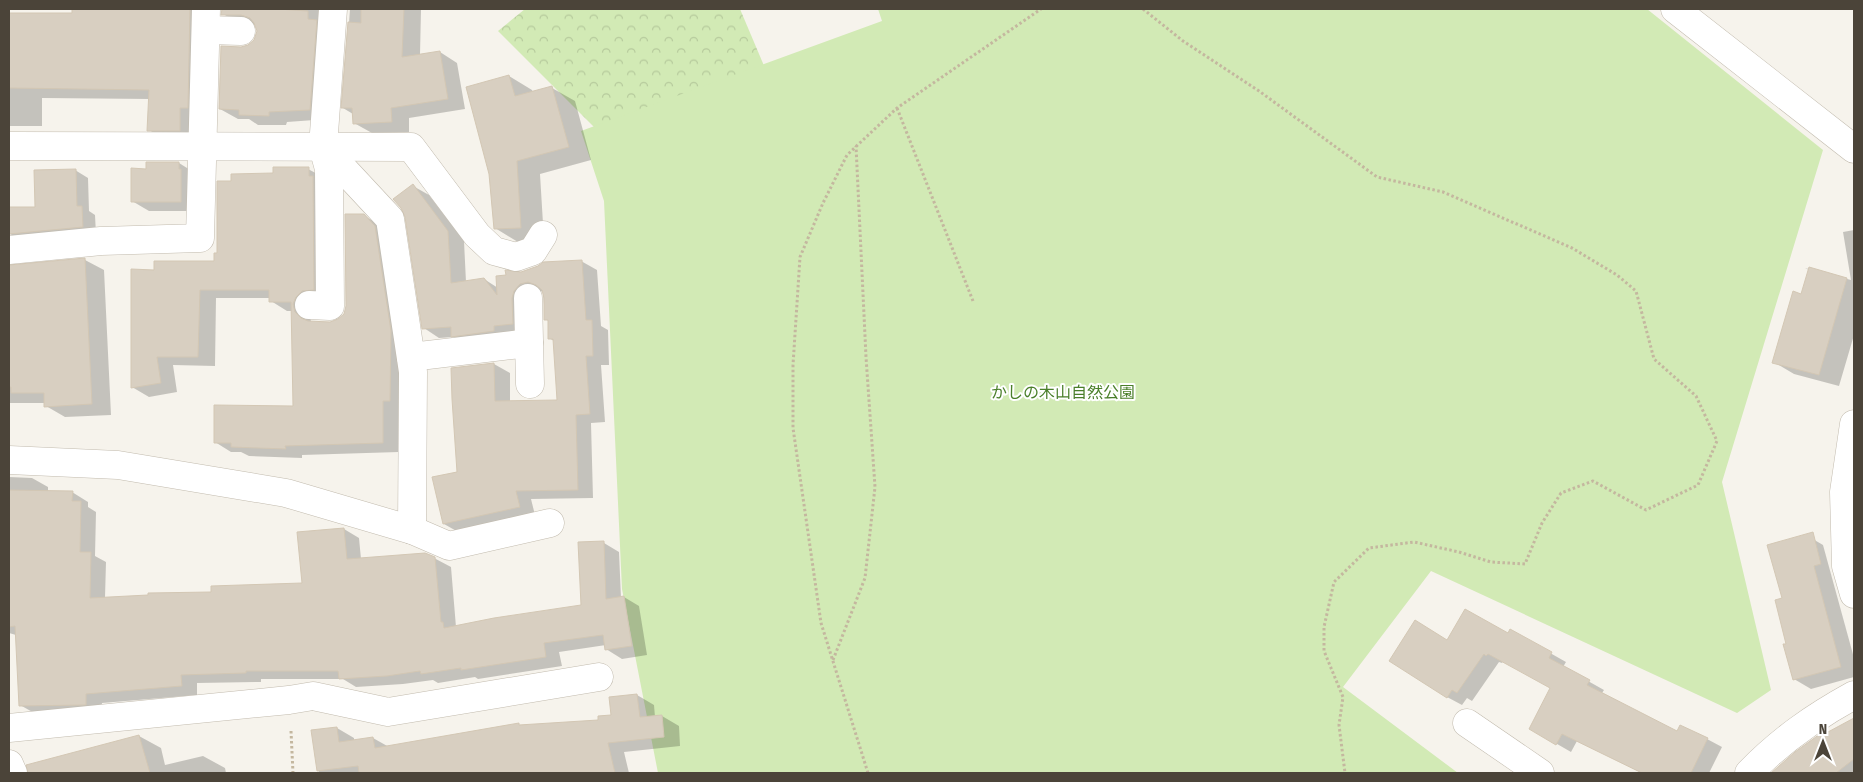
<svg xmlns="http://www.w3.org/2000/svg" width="1863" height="782" font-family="'Fira Sans Condensed','Noto Sans JP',sans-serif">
  <defs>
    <pattern id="forest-crowns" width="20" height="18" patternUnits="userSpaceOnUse" patternTransform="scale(1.25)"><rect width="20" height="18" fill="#d2eab5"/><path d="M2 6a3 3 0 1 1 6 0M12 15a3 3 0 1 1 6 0" fill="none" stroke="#b6ca9c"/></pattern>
  </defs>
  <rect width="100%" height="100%" fill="#f6f3ec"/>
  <!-- forest -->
  <path fill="url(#forest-crowns)" d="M525,9h215l49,116 -74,123 -217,-217z"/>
  <!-- park -->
  <path fill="#d2eab5" d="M878,9h769l176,141 -101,332 49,208 -34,23 -306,-142 -88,116 115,86h-800l-36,-184 -18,-388 -23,-70 301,-110z"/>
  <!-- shadow -->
  <g fill="#0003">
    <path d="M73,9h140l-16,131h-31l-17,-10 1,-31 -108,-1v28h-33v-112h64z"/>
    <path d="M222,9h117l-11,110 -41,3 -1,3h-28l-9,-6h-11l-18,-10 21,-61 8,-2 6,-6 3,-9 -2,-6 -15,-1 -18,-10z"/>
    <path d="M350,9h71l-1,46 20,-3 17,11 8,46 -56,9v14l-37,1 -18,-10 -1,-9 -10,-6z"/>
    <path d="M441,9h23v1z"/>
    <path d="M509,76l23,14 1,3 19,-5 23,13 16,59 -51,14 4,66 -26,2 -23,-14z"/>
    <path d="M179,163l16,10 2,38h-48l-17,-10z"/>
    <path d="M308,169l17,9 5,121 -20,16 1,7 19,1 8,-2 7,-7 19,-98 17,9 25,185h-7v42l-97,3v3l-53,-2 -8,-4h-10l-16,-10 79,-35 -1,-96h-6l-16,-10v-3h-55l-1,68 -42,-1 4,27 -28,5 -17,-10 24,-116 60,-9 16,-80z"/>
    <path d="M75,170l13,8 1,33 6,4 1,19 -73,7 -13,-7z"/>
    <path d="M413,186l16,9 35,46 2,41 18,-3 14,9 23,-15 60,-12 16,9 4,56 7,4 1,35h-8l4,57 -14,1 2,75 -62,1 4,16 -75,18 -16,-9 15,-51 35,-109 16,9v29l48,-1 -4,-60 -5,-3v-17l-4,-2 -2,-28 -7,2 -8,39 -60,13 -15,-8 -14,1 -15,-10z"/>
    <path d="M1854,230v105l-15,51 -45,-12 -20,-12 28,-67 7,-25 -4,-2 46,12 -8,-48z"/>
    <path d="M85,260l19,10 7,145 -46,2 -19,-11 -1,-3h-36v-132z"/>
    <path d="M9,477l23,1 16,9v5h24l16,10v5l8,5 -1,44 11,6 -1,36 107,-5 91,-8 41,-56 15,9 2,21 73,-1 17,9 5,60 126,-21 22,-63 15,9 2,46 3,-1 15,9 8,49 -25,4 -16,-10v-4l-47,7 3,14 -84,13 -3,-2 -37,6 -5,-3 -30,4 -47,3 -13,-8h-82v3l-64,1v12l-95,8 -1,10 -65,1 -16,-9 -4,-70 -7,-2z"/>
    <path d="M1806,535l17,10 31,113v19l-43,12 -17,-10 -6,-35 -5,-45z"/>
    <path d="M1511,631l55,31 -3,5 41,23 -2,3 76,40 29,6 15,8 -13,26h-67l-65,-32 -6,11 -40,-23 21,-41 -49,-27 -1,2 -3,-1 -27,39 -5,-3 -5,7 -15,-8v-56l62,-6z"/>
    <path d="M637,695l17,10 1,12 7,-1 17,10 1,20 -56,6 5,21h-310l-6,-42 24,-3 17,10v3l19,-3 16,9 130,-22 3,1 78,-5 12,-5z"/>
    <path d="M1854,720v53h-80l10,-10 43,-32 2,1z"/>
    <path d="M139,736l22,12 4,17 38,-9 22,12 1,5h-165l-4,-15z"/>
  </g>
  <!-- building -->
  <g fill="#d8cfc1" stroke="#d3c7b4">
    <path d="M72,9h118l-2,99h-8v23h-33l2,-41 -140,-2v-75h63z"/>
    <path d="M222,9h56l30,2v8l9,1 -7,90 -41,2v4l-30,-1v-5l-20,-1 2,-63 20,1 7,-2 6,-5 3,-9 -3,-8 -4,-5 -9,-3h-20z"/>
    <path d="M361,9h43l-2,48 38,-6 8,48 -57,9 1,14 -39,2 -1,-16h-11l7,-86 13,1z"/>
    <path d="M509,75l6,21 37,-10 17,61 -52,14 4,67 -27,1 -5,-55 -23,-87z"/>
    <path d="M146,162h33v7h2v33h-50v-34l15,1z"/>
    <path d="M273,167h36v9h4l1,114 -12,1 -6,6 -3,7 2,8 6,6 7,3 22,1 8,-3 6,-5 2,-8 -1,-92h19l11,12 16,105 -1,70h-7v42l-98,3 1,3 -55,-2v-4h-17v-38l79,1 -2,-104h-22v-12h-69l-2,67h-41l4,26 -30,5v-119l23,1v-9h60v-8h3v-72h14v-7l42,-1z"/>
    <path d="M76,169l1,37h5l1,21 -74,7v-27h26l-1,-37z"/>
    <path d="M413,184l35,47 3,52 33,-5 13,17 -1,-19 10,-1 -1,-5 16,2 17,-6 5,-4 39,-2 4,60h6l1,36h-7l4,58 -14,1 2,75 -62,1 4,16 -77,17 -11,-47 25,-5 -5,-73 -1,-31 43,-5 1,38 62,-1 -4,-61h-5v-19h-4v-22l-2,-8 -6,-5 -8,-3 -8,2 -6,7 -2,7 1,26 -19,2v5l-43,6v-10l-29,2 -17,-112 -4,-9 -8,-9z"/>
    <path d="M85,258l7,146 -48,3v-14h-33v-6h-2v-122z"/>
    <path d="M1809,267l38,11 -28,97 -47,-12 21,-72 8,3z"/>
    <path d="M9,490l64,1 -1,10h9l-1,51h11l-1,46 58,-3v-2l63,-1v-6l91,-3 -5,-51 47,-4 3,31 78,-6 10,4 6,65h2l1,6 50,-10 87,-13 -3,-63 26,-1 2,58 18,-3 8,50 -27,4 -2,-15 -59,8 2,14 -85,13v-2l-40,6 -1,-3 -33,5 -48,3 -1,-8h-92v2l-65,2 1,11 -96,8v11l-67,1 -4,-80 -6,1z"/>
    <path d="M1813,532l8,32 -7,2 27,101 -48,13 -10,-36h3l-11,-44 7,-2 -15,-53z"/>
    <path d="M1465,609l43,24 2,-4 42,23 -3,6 41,22 -3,5 90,46 3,-6 28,13 -17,35h-49l-80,-39 -6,11 -27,-16 21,-41 -62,-34 -2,2 -2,-2 -27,39 -5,-3 -5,8 -58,-37 26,-41 32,20z"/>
    <path d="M637,694l3,23 22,-2 2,22 -56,6 7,30h-256l-1,-7 -41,5 -6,-41 26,-3 2,15 34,-5 2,11 144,-25v2l79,-5v-4l13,-1 -2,-18z"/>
    <path d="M1854,718v41l-18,14h-65l24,-21 25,-18 7,-4 1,2z"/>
    <path d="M139,735l11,38h-122l-2,-8z"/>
  </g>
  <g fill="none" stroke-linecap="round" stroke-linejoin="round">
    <!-- minor casing -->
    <g stroke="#c2bbae" stroke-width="29">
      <g id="minor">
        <path d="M333,9l-10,138 67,72 23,153 -1,158"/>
        <path d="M1675,9l179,140"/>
        <path d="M206,30l35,1"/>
        <path d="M9,146l402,1 66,88 17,16 22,6 17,-6 10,-16"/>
        <path d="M9,250l92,-9 99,-3 6,-229"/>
        <path d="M528,298l2,86"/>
        <path d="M309,305l21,1 -1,-137 -6,-22"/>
        <path d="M411,357l118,-14"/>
        <path d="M1854,424l-10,68 2,74 8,28"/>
        <path d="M9,460l109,5 168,28 126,37 37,16 101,-23"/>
        <path d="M1467,723l73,50"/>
        <path d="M9,728l280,-28 24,-4 75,16 211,-35"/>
        <path d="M9,764l4,9"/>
        <path d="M1749,773c32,-33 65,-56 105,-78"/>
      </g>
    </g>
    <!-- path -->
    <g stroke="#c4b79f" stroke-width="3" stroke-dasharray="2.5 2.5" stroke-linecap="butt">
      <path d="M1143,9l40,32 76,50 118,86 66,15 129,56 45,27 19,16 18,68 42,37 21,45 -19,44 -52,25 -53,-29 -32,12 -19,30 -17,41 -34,-2 -32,-10 -45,-10 -45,6 -35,34 -10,45v24l19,46 -4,28 6,48"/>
      <path d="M897,108l76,193"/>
      <path d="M833,660l32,-82 10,-91 -9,-130 -10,-211"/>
      <path d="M291,731l2,42"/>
      <path d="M868,773l-47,-150 -28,-195v-63l7,-108 23,-54 24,-48 50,-47 144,-99"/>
    </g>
    <!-- minor -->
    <use href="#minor" stroke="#fff" stroke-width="28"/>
  </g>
  <g text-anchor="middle" stroke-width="4" stroke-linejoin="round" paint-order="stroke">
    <!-- park labels -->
    <g font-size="16" fill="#4a7f2a" stroke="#fff">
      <text x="1063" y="398">かしの木山自然公園</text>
    </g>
  </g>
  <!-- border -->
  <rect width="1863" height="782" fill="none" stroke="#4b4439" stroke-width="20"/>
  <!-- north arrow -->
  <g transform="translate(1823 742)" stroke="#ffffff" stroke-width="4" paint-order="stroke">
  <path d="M0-4L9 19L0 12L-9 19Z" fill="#4b4439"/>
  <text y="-8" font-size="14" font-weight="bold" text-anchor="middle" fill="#4b4439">N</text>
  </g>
</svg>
